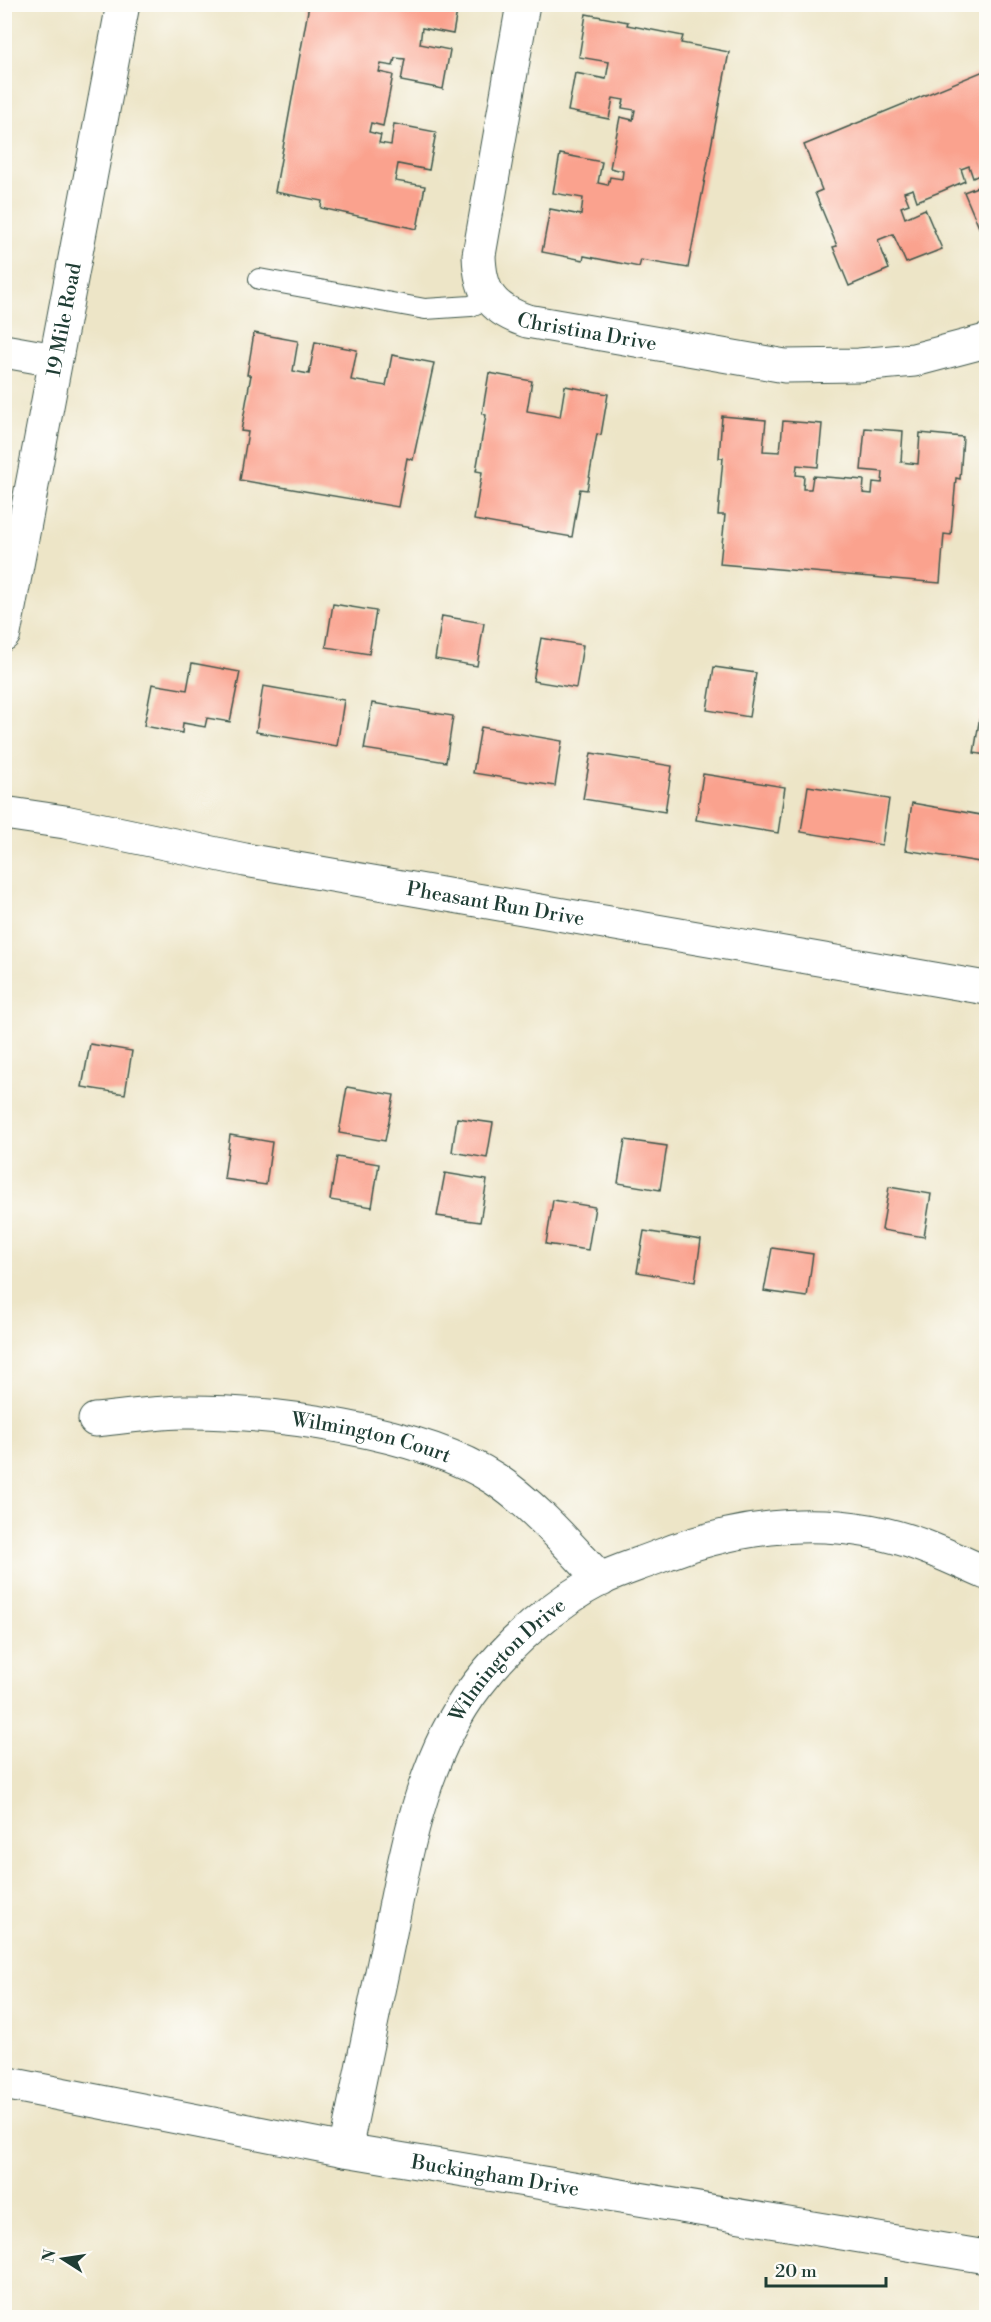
<svg xmlns="http://www.w3.org/2000/svg" width="991" height="2322" font-family="'Libre Bodoni',serif">
  <rect width="100%" height="100%" fill="#fdfcf7"/>
  <filter id="ink" filterUnits="userSpaceOnUse"><feTurbulence type="fractalNoise" baseFrequency=".0167" numOctaves="2"/><feDisplacementMap in="SourceGraphic" scale="12" xChannelSelector="R" yChannelSelector="G"/><feConvolveMatrix kernelMatrix="1 2 1 2 8 2 1 2 1" color-interpolation-filters="sRGB"/></filter>
  <filter id="wash" filterUnits="userSpaceOnUse"><feTurbulence type="fractalNoise" baseFrequency=".008" numOctaves="4" result="noise"/><feDisplacementMap in="SourceGraphic" scale="24" xChannelSelector="R" yChannelSelector="G"/><feGaussianBlur stdDeviation="1.35" result="paint"/><feColorMatrix in="noise" values="0 0 0 0 0 0 0 0 0 0 0 0 0 0 0 0 0 1.4 0 .05"/><feComposite in="paint" operator="in"/></filter>
  <g filter="url(#wash)">
    <rect width="100%" height="100%" fill="#ede5c7"/>
    <g id="blocks">
      <!-- building -->
      <g fill="#faa28e">
        <path d="M309,5h149l-5,29 -31,-6 -2,16 30,6 -7,39 -42,-8 4,-22 -10,-1 -2,8 -12,-2 -2,8 14,3 -10,51 -12,-3 -2,9 12,3 -2,8 12,2 3,-21 42,8 -7,38 -31,-6 -3,17 30,5 -8,43 -96,-21 1,-7 -47,-9z"/>
        <path d="M586,14l42,8 -1,3 56,11 -2,7 48,9 -41,216 -47,-8 -2,7 -55,-11 -1,4 -41,-8 8,-43 31,6 2,-17 -30,-5 7,-39 42,8 -4,21 10,2 2,-8 12,2 1,-8 -13,-3 10,-51 13,3 2,-10 -13,-2 2,-8 -11,-2 -4,21 -41,-8 7,-38 31,6 3,-17 -30,-5z"/>
        <path d="M986,70v160l-5,2 -17,-40 21,-8 -4,-10 -8,4 -4,-12 -8,3 4,12 -23,10 -25,10 -4,-12 -9,3 5,12 -8,3 4,11 20,-9 17,40 -36,14 -13,-29 -15,6 11,29 -40,17 -16,-39 4,-1 -22,-53 7,-3 -18,-45z"/>
        <path d="M254,333l44,8 -5,30 16,3 6,-32 42,8 -6,30 35,6 6,-31 42,8 -21,97 -6,-2 -9,49 -158,-27 8,-48 -7,-1 10,-56h-4z"/>
        <path d="M489,373l43,8 -5,30 33,6 5,-31 43,8 -7,41 -4,-1 -10,56 -7,-1 -8,48 -98,-17 8,-48 -6,-1 10,-56 -4,-1z"/>
        <path d="M722,416l44,4 -3,31 17,1 3,-31 39,3 -4,43 -21,-2 -1,10 8,1 -1,13h8l2,-13 51,4 -1,13 9,1 1,-12 9,1 1,-11 -22,-2 4,-42 38,3 -2,31 17,2 2,-31 43,4 -3,42 -4,-1 -5,57 -7,-1 -4,49 -220,-19 5,-49h-7l5,-57h-4z"/>
        <path d="M333,604l43,7 -7,43 -43,-7z"/>
        <path d="M442,616l42,7 -7,43 -42,-7z"/>
        <path d="M541,638l42,7 -7,43 -43,-7z"/>
        <path d="M192,663l48,9 -10,50 -23,-4 -2,9 -22,-4 -1,10 -38,-7 8,-42 35,6z"/>
        <path d="M714,667l42,6 -7,44 -42,-7z"/>
        <path d="M263,686l81,14 -7,46 -81,-14z"/>
        <path d="M372,703l81,13 -7,46 -82,-13z"/>
        <path d="M981,710l5,1v44l-12,-2z"/>
        <path d="M481,727l81,14 -7,45 -82,-13z"/>
        <path d="M591,753l81,13 -7,46 -82,-13z"/>
        <path d="M703,774l82,13 -7,46 -82,-13z"/>
        <path d="M808,786l81,13 -7,46 -81,-13z"/>
        <path d="M912,803l74,13v47l-81,-13z"/>
        <path d="M90,1044l42,7 -7,43 -43,-7z"/>
        <path d="M347,1087l47,8 -9,46 -46,-8z"/>
        <path d="M457,1118l36,5 -6,35 -35,-6z"/>
        <path d="M230,1135l42,7 -6,43 -42,-6z"/>
        <path d="M625,1140l42,6 -7,44 -42,-7z"/>
        <path d="M337,1157l42,7 -7,43 -42,-7z"/>
        <path d="M445,1173l42,7 -7,42 -43,-6z"/>
        <path d="M889,1187l42,7 -7,43 -42,-7z"/>
        <path d="M553,1200l42,7 -7,43 -42,-6z"/>
        <path d="M644,1231l57,9 -6,42 -58,-10z"/>
        <path d="M772,1248l41,6 -6,43 -43,-6z"/>
      </g>
    </g>
  </g>
  <g filter="url(#ink)">
    <use href="#blocks" fill-opacity="0" stroke="#3e564a" stroke-width="1.5"/>
    <g fill="none" stroke-linecap="round" stroke-linejoin="round">
      <!-- service casing -->
      <g stroke="#3e564a" stroke-width="22">
        <path id="service" d="M259,279l166,30 46,-3 18,-8"/>
      </g>
      <!-- minor casing -->
      <g stroke="#3e564a" stroke-width="35">
        <g id="minor">
          <path id="s1" d="M523,4l-44,251c1,37 12,54 48,66l258,45 74,-1 55,-5 72,-19"/>
          <path d="M4,351l51,9"/>
          <path id="s2" d="M4,813l61,9 180,38 741,128"/>
          <path id="s3" d="M95,1420c29,-3 58,-7 86,-8 89,-1 239,18 314,67 40,27 73,66 106,101"/>
          <path id="s4" d="M4,2083l341,67 641,107"/>
          <path id="s5" d="M345,2150c14,-68 28,-135 42,-202 18,-89 33,-189 90,-263 32,-42 77,-82 124,-106 17,-8 36,-14 54,-21 86,-35 180,-45 268,-12 22,8 42,18 63,27"/>
        </g>
      </g>
      <!-- tertiary casing -->
      <g stroke="#3e564a" stroke-width="35">
        <g id="tertiary">
          <path id="s6" d="M4,634l119,-630"/>
        </g>
      </g>
      <!-- service -->
      <use href="#service" stroke="#fff" stroke-width="20"/>
      <!-- minor -->
      <use href="#minor" stroke="#fff" stroke-width="33"/>
      <!-- tertiary -->
      <use href="#tertiary" stroke="#fff" stroke-width="33"/>
    </g>
  </g>
  <g text-anchor="middle" stroke-width="4.5" stroke-linejoin="round" paint-order="stroke">
    <!-- street labels -->
    <g font-size="20" fill="#1f3d34" stroke="#fdfcf7">
      <text dy="7" stroke="none"><textPath href="#s6" startOffset="320">19 Mile Road</textPath></text>
      <text dy="7" stroke="none"><textPath href="#s1" startOffset="405">Christina Drive</textPath></text>
      <text dy="7" stroke="none"><textPath href="#s2" startOffset="500">Pheasant Run Drive</textPath></text>
      <text dy="7" stroke="none"><textPath href="#s3" startOffset="279">Wilmington Court</textPath></text>
      <text dy="7" stroke="none"><textPath href="#s5" startOffset="526">Wilmington Drive</textPath></text>
      <text dy="7" stroke="none"><textPath href="#s4" startOffset="500">Buckingham Drive</textPath></text>
    </g>
  </g>
  <!-- margin -->
  <rect width="991" height="2322" fill="none" stroke="#fdfcf7" stroke-width="24"/>
  <!-- north arrow -->
  <g transform="translate(63 2259) rotate(282)" stroke="#fdfcf7" stroke-width="4.5" paint-order="stroke">
  <path d="M0-4.5L10 22L0 15L-10 22Z" fill="#1f3d34"/>
  <text y="-9" font-size="16" font-weight="bold" text-anchor="middle" fill="#1f3d34">N</text>
  </g>
  <!-- scale -->
  <path d="M766 2277v9h120v-9" fill="none" stroke="#1f3d34" stroke-width="3"/>
  <text x="775" y="2277" font-size="18" fill="#1f3d34" stroke="#fdfcf7" stroke-width="4.5" paint-order="stroke">20 m</text>
</svg>
